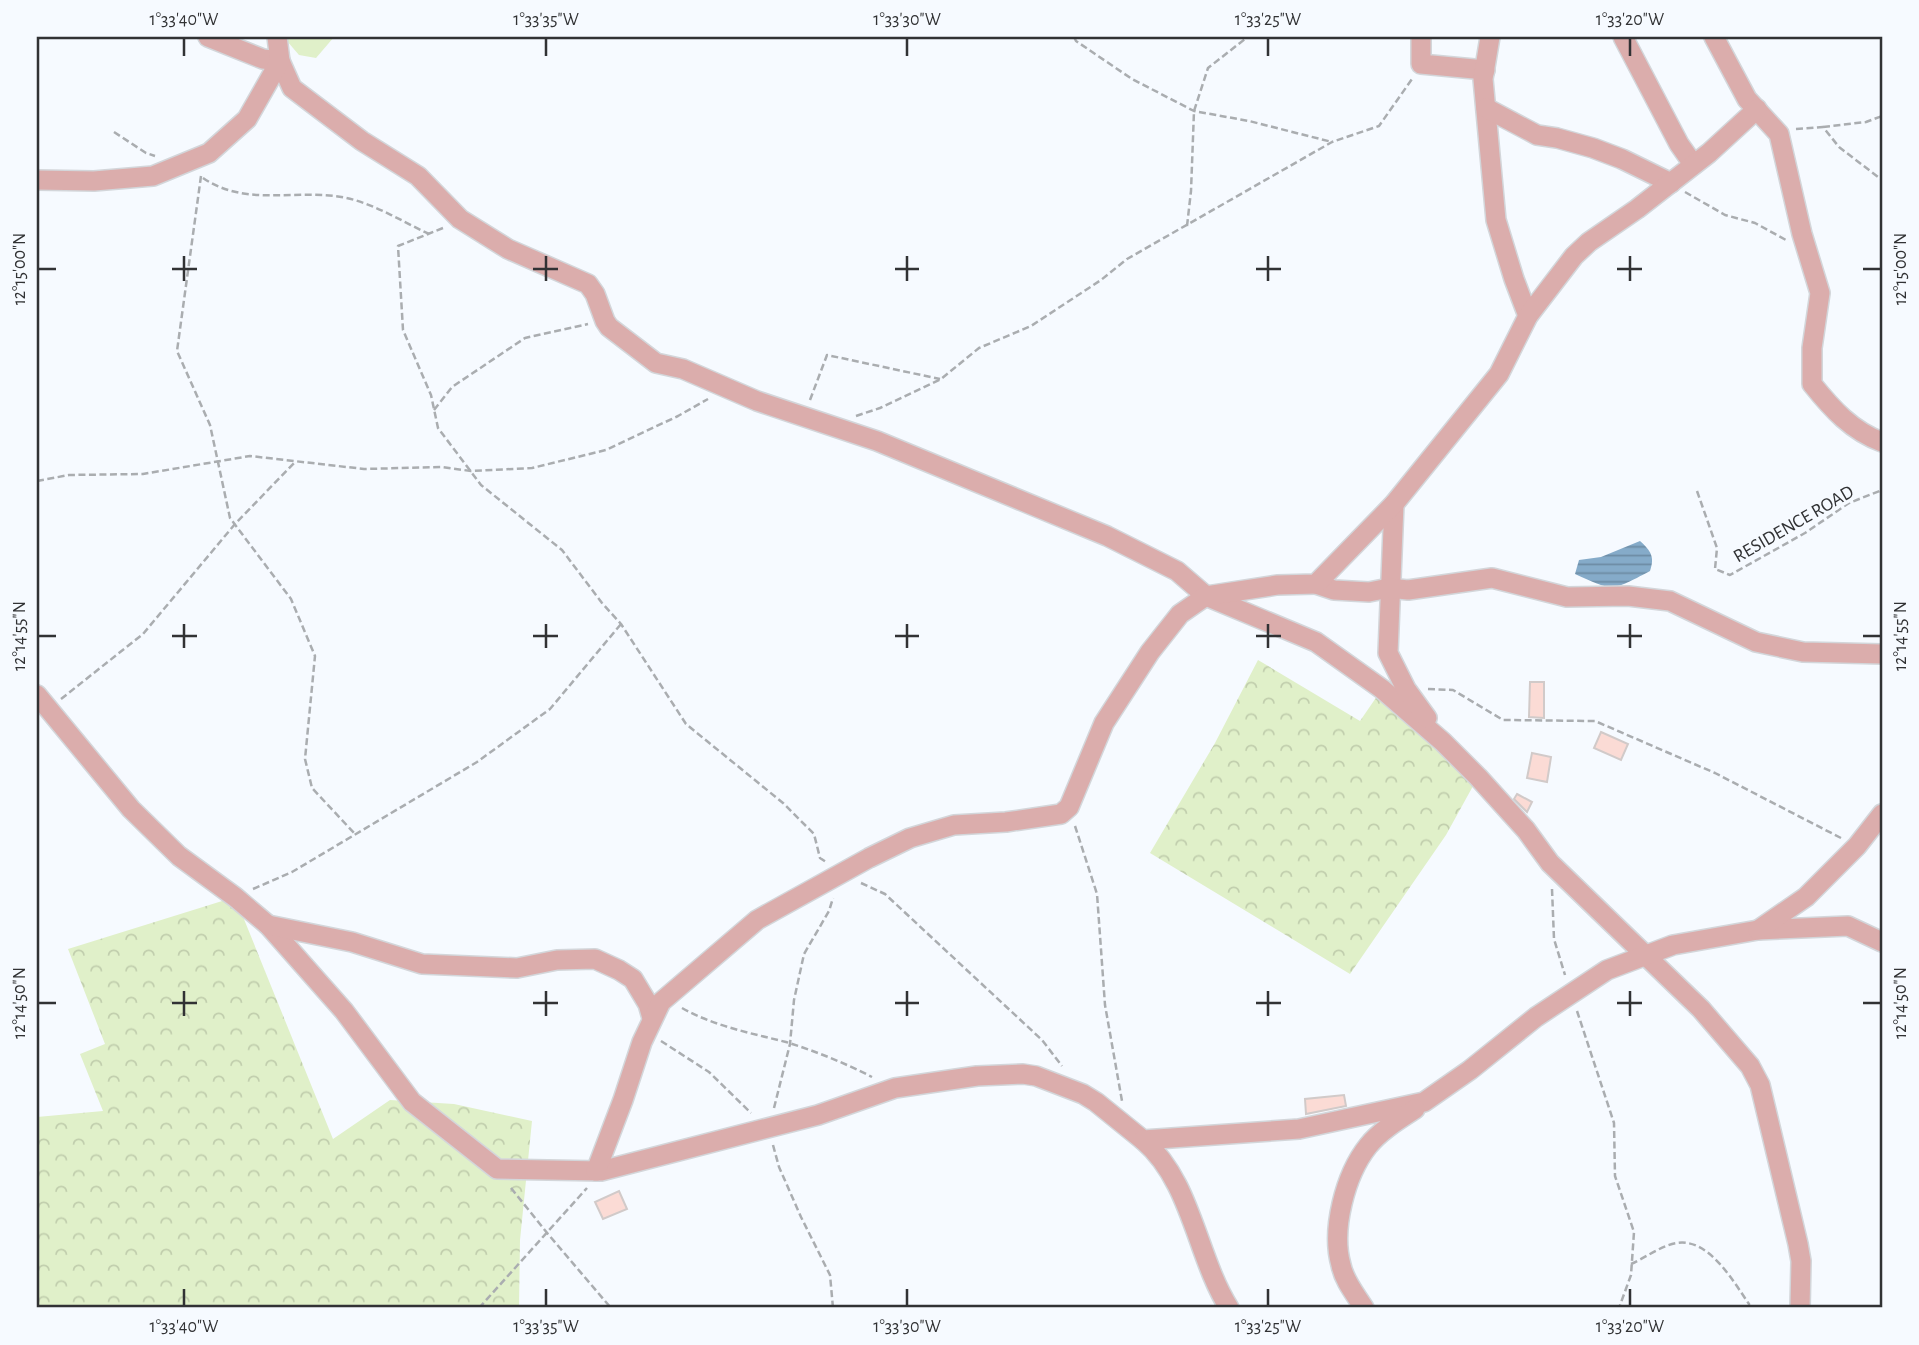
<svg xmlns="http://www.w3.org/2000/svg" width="1919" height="1345" font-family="'Alegreya Sans',sans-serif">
  <defs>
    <pattern id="forest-crowns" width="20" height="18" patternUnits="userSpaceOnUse" patternTransform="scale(1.75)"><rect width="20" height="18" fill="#e0f0c9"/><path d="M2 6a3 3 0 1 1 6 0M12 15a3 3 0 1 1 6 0" fill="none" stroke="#c1cead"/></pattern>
    <pattern id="water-rules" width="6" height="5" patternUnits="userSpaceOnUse" patternTransform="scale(1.75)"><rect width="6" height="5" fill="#85abc9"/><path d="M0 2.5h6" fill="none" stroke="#6d8ca4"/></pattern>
  </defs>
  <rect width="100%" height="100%" fill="#f6faff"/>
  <!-- grass -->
  <path fill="#e0f0c9" d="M287,37h47l-18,21 -17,-3 -12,-14z"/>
  <!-- forest -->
  <g fill="url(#forest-crowns)">
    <path d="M1258,660l102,61 22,-32 96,88 -32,58 -96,139 -200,-121 65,-110z"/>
    <path d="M235,897l98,242 57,-39 64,4 78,17 -12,119 -1,68h-482v-191l66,-6 -23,-57 25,-10 -37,-95z"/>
  </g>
  <!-- water -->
  <path fill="url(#water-rules)" d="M1640,541c11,10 15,16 10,30 -38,20 -36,21 -75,3l4,-14 22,-3z"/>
  <!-- building -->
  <g fill="#fbdbd5" stroke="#d1cac9" stroke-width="2">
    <path d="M1530,682h14v36l-15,-1z"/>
    <path d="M1601,732l27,12 -7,16 -27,-12z"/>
    <path d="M1532,753l19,4 -4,25 -20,-4z"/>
    <path d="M1517,794l15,8 -5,10 -13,-13z"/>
    <path d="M1344,1095l2,11 -40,8 -1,-15z"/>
    <path d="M619,1191l8,18 -24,10 -8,-17z"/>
  </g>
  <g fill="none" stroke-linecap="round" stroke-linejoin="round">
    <!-- minor casing -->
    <g stroke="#d3d6da" stroke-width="22">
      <g id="minor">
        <path d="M208,37l55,22 17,2 12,27 70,53 56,35 42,43 48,30 80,35 7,10 10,27 4,6 47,36 27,6 74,32 120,40 230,95 70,35 29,25 110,46 66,47 61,53 35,35 48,53 24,33 151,146 49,57 10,19 38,159 3,17 -1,47"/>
        <path d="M1421,37v27l64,6"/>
        <path d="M1490,37l-7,42 13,141 18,59 14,37"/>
        <path d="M1623,37l56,107 14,20"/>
        <path d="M1714,37l33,62 32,35 23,100 18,59 -8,55v36c20,25 40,47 70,58"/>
        <path d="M1486,108l51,27 20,3 36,10 29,11 49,24"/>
        <path d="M37,180l57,1 59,-5 56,-23 38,-34 33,-58 -3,-24"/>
        <path d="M1394,504l-6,149 18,36 21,29"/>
        <path d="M1316,584l18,6 35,2 20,-4 19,2 84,-12 75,19 61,-1 42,5 86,41 47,10 79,2"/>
        <path d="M37,695l94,114 48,47 56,41 33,28 76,86 68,91 85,67 104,2 217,-56 77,-27 82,-12 46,-2 13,2 47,18 13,8 47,38 156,-11 125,-27 46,-32 66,-53 71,-47 66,-25 85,-15 90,-4 34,16"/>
        <path d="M268,925l84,17 70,22 95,4 40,-8 38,-1 24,11 14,9 15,25 4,14"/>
        <path d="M1758,930l48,-33 51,-51 25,-32"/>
        <path d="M1143,1140c49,42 53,115 86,168"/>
        <path d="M596,1171l27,-71 19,-58 19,-40 96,-82 112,-62 41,-20 44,-13 52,-3 55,-8 8,-7 35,-84 46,-71 30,-38 26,-18 71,-11 39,-1 78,-80 105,-130 29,-58 46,-60 15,-14 48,-33 72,-56 48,-44"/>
        <path d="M1364,1308c-8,-13 -20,-27 -23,-43 -10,-35 4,-90 27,-119 12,-15 30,-26 47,-37"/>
      </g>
    </g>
    <!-- path -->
    <g stroke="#aaadb0" stroke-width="2.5" stroke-dasharray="7 3.5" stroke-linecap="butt">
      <path d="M1074,37l2,4 56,38 62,32 55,10 83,21"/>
      <path d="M1823,127l43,-5 16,-6"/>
      <path d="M1796,129l27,-2 16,20 43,33"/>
      <path d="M114,132l32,21 9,3"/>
      <path d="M201,176l-24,175 33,74 20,93 61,81 24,57 -10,103 7,29 43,46"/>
      <path d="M203,178c39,27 86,13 131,18 33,3 65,24 95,38"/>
      <path d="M1685,192l40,23 30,8 31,17"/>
      <path d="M1187,226l4,-35 3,-80 14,-43 37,-29v-2"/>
      <path d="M443,228l-45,18 5,84 28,65 7,33 43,57 81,65 40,53 19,21 65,100 97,79 31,31 6,24 6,4"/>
      <path d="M810,400l17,-45 113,24"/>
      <path d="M434,410l18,-23 73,-49 63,-14"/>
      <path d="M856,416l24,-8 61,-29 38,-31 52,-22 70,-46 26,-21 205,-117 47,-16 33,-47"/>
      <path d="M37,481l32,-6 74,-1 107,-18 114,13 77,-2 30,4 61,-3 74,-18 72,-34 30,-17"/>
      <path d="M1697,491l20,57 -2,21 15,6 75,-42 44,-30 33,-13"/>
      <path d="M1428,689l25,1 50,30 92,1 120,52 126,65"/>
      <path d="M61,699l82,-65 92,-110 61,-63"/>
      <path d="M1075,826l22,68 8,111 17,96"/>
      <path d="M861,883l24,11 157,146 20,26"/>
      <path d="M253,889l39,-17 185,-110 73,-53 71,-85"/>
      <path d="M1552,889l2,50 11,36"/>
      <path d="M682,1008c32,18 68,25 104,34 29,9 59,21 86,35"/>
      <path d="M1577,1011l37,112 1,53 19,56 -3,43 -12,33"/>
      <path d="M661,1041l48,31 42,41"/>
      <path d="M774,1108l16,-64 4,-44 10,-46 25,-43 4,-13"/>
      <path d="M773,1145l6,22 22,50 29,58 3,33"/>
      <path d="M511,1188l37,46 63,74"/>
      <path d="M1631,1264c14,-6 31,-19 46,-21 32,-5 56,38 72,61v4"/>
      <path d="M479,1308l108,-120"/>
    </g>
    <!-- minor -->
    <use href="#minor" stroke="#dbadac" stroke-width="19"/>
  </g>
  <!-- ticks -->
  <path fill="none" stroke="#313234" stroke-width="2.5" d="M184,38v18M546,38v18M907,38v18M1268,38v18M1630,38v18M184,256v25M546,256v25M907,256v25M1268,256v25M1630,256v25M38,269h18M172,269h25M533,269h25M895,269h24M1256,269h25M1617,269h25M1863,269h18M184,624v24M546,624v24M907,624v24M1268,624v24M1630,624v24M38,636h18M172,636h25M533,636h25M895,636h24M1256,636h25M1617,636h25M1863,636h18M184,991v25M546,991v25M907,991v25M1268,991v25M1630,991v25M38,1003h18M172,1003h25M533,1003h25M895,1003h24M1256,1003h25M1617,1003h25M1863,1003h18M184,1289v17M546,1289v17M907,1289v17M1268,1289v17M1630,1289v17"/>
  <g text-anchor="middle" stroke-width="7" stroke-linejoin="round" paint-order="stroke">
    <!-- street labels -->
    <g font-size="19" fill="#313234" stroke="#f6faff">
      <text transform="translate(1793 523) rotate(-30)" y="7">RESIDENCE ROAD</text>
    </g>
  </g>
  <!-- border -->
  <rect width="1919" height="1345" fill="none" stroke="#f6faff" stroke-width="77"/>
  <rect x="38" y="38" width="1843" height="1268" fill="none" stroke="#313234" stroke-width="2.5"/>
  <g font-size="18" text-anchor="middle" fill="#313234">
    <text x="184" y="25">1°33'40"W</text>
    <text x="546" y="25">1°33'35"W</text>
    <text x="907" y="25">1°33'30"W</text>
    <text x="1268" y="25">1°33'25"W</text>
    <text x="1630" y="25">1°33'20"W</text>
    <text transform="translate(19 269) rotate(-90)" y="6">12°15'00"N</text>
    <text transform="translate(1900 269) rotate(-90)" y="6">12°15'00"N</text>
    <text transform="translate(19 636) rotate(-90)" y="6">12°14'55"N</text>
    <text transform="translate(1900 636) rotate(-90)" y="6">12°14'55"N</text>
    <text transform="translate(19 1003) rotate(-90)" y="6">12°14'50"N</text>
    <text transform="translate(1900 1003) rotate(-90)" y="6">12°14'50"N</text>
    <text x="184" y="1332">1°33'40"W</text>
    <text x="546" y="1332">1°33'35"W</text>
    <text x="907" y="1332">1°33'30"W</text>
    <text x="1268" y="1332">1°33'25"W</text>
    <text x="1630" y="1332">1°33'20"W</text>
  </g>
</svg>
